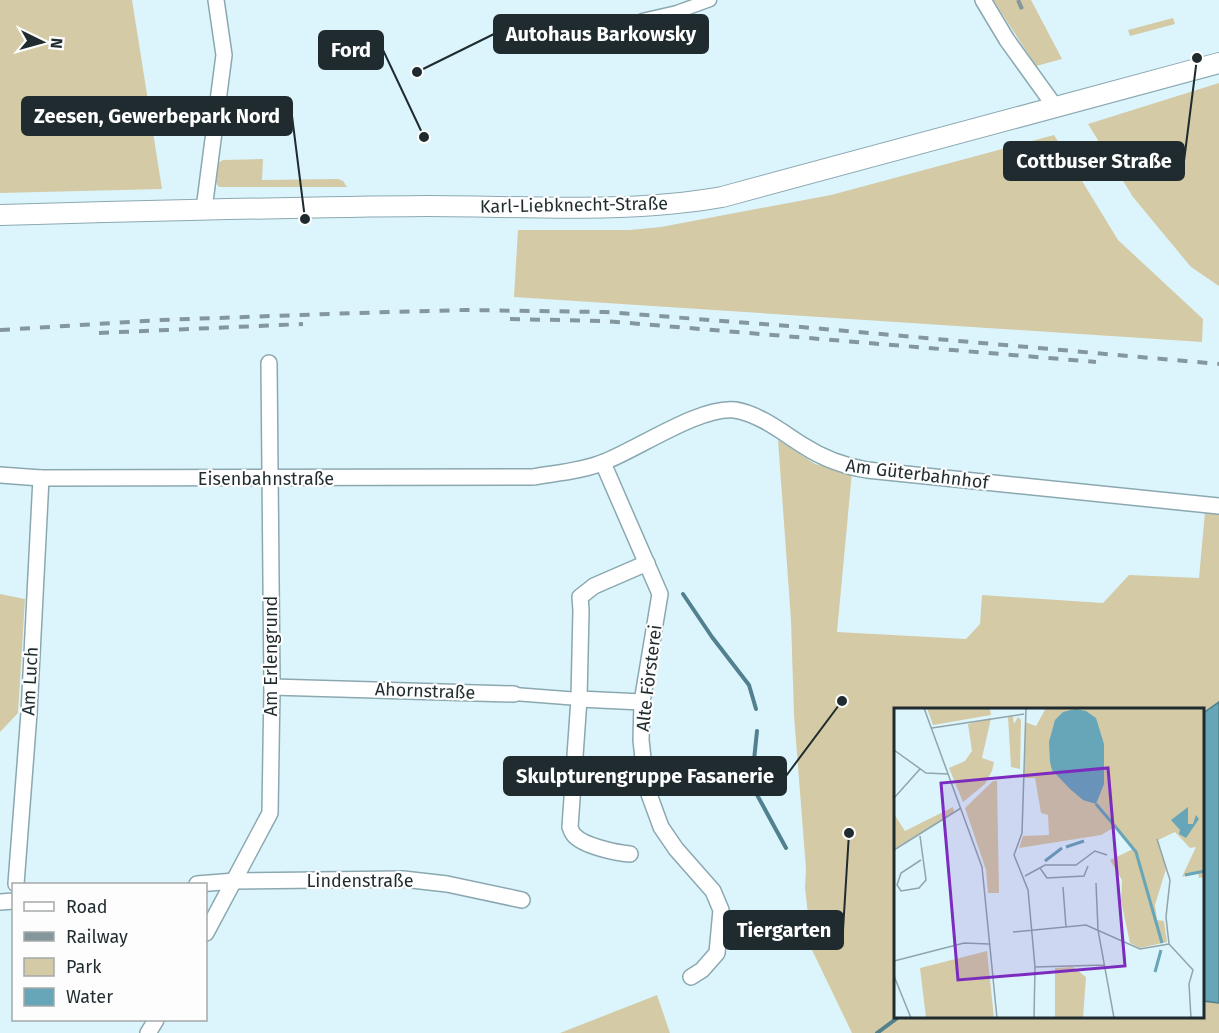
<svg xmlns="http://www.w3.org/2000/svg" width="1219" height="1033" font-family="'Fira Sans',sans-serif">
  <rect width="100%" height="100%" fill="#dcf5fc"/>
  <!-- green -->
  <g fill="#d4caa5" fill-rule="evenodd">
    <path d="M0,0h132l30,189 -162,4z"/>
    <path d="M993,0h38l31,59 -26,7z"/>
    <path d="M1173,18l2,6 -45,12 -2,-6z"/>
    <path d="M1219,83v203l-28,-19 -58,-70 -45,-73z"/>
    <path d="M1054,135l64,105 85,79 -1,23 -688,-45 4,-67h112l31,-3 170,-32z"/>
    <path d="M263,159l-1,21 76,-1 5,2 4,6h-128c-7,-9 -7,-22 4,-27z"/>
    <path d="M778,440l37,24 37,8 -15,160 129,7 14,-15 2,-29 121,8 26,-28 70,3 6,-66 14,1v520h-367l-40,-83 -7,-62 1,-19 -12,-154 -3,-95zM895,709h307v307h-307z"/>
    <path d="M0,594l25,5 -7,114 -18,19z"/>
    <path d="M657,995l13,38h-110z"/>
  </g>
  <!-- water -->
  <path fill="#67a5b8" stroke="#51808f" stroke-width="1.5" d="M1219,702v301l-16,-2 -1,-287z"/>
  <g fill="none" stroke-linecap="round" stroke-linejoin="round">
    <!-- stream -->
    <g stroke="#51808f" stroke-width="4">
      <path d="M683,594l29,43 37,48 7,24"/>
      <path d="M757,731l-3,29 2,33 30,55"/>
      <path d="M877,1033l23,-17"/>
    </g>
    <!-- pedestrian casing -->
    <g stroke="#8ba8b1" stroke-width="15">
      <g id="pedestrian">
        <path d="M617,36l20,-5 5,-11 35,-8 33,-12"/>
        <path d="M514,694l65,5"/>
      </g>
    </g>
    <!-- minor casing -->
    <g stroke="#8ba8b1" stroke-width="18">
      <g id="minor">
        <path d="M983,0l24,40 49,68"/>
        <path d="M204,209l20,-154 -8,-55"/>
        <path d="M603,463l57,131 -18,108 -1,38 5,46 15,41 15,22 37,42 8,19 -4,43 -15,17 -11,7"/>
        <path d="M0,475l41,3 492,-1c23,-4 50,-6 71,-15 34,-13 96,-56 131,-52 25,4 48,23 69,36 20,13 40,20 63,24l352,36"/>
        <path d="M272,687l242,7"/>
        <path d="M579,699l63,3"/>
        <path d="M630,854c-13,-1 -47,-8 -56,-19 -2,-2 -3,-5 -4,-8l9,-128 2,-89 -1,-13 14,-11 53,-23"/>
        <path d="M16,884l13,-171 12,-235"/>
        <path d="M197,884l38,-3 168,-2 44,5 75,16"/>
        <path d="M0,902l14,-1"/>
        <path d="M206,933l64,-120 2,-126 -3,-324"/>
        <path d="M148,1033l8,-13"/>
      </g>
    </g>
    <!-- tertiary casing -->
    <g stroke="#8ba8b1" stroke-width="22">
      <path id="tertiary" d="M0,215c142,-4 285,-8 427,-9 98,0 198,8 295,-9l497,-134"/>
    </g>
    <!-- pedestrian -->
    <use href="#pedestrian" stroke="#fff" stroke-width="12"/>
    <!-- minor -->
    <use href="#minor" stroke="#fff" stroke-width="15"/>
    <!-- tertiary -->
    <use href="#tertiary" stroke="#fff" stroke-width="20"/>
    <!-- rail -->
    <g stroke="#84979d" stroke-width="4" stroke-dasharray="10 10" stroke-linecap="butt">
      <path d="M1018,0l8,18"/>
      <path d="M510,319l95,2 491,41"/>
      <path d="M0,330l161,-10 196,-7 107,-3 141,2 185,14 429,38"/>
      <path d="M99,333l204,-9"/>
    </g>
  </g>
  <g text-anchor="middle" stroke-width="4.5" stroke-linejoin="round" paint-order="stroke">
    <!-- street labels -->
    <g font-size="18" fill="#1f2b2f" stroke="#fdfdfd">
      <text transform="translate(574 205) rotate(-1)" y="6">Karl-Liebknecht-Straße</text>
      <text transform="translate(917 474) rotate(7)" y="6">Am Güterbahnhof</text>
      <text x="266" y="485">Eisenbahnstraße</text>
      <text transform="translate(271 656) rotate(-90)" y="6">Am Erlengrund</text>
      <text transform="translate(649 678) rotate(-83)" y="6">Alte Försterei</text>
      <text transform="translate(30 681) rotate(-87)" y="6">Am Luch</text>
      <text transform="translate(425 691) rotate(2)" y="6">Ahornstraße</text>
      <text x="360" y="887">Lindenstraße</text>
    </g>
  </g>
  <!-- overview -->
  <g transform="translate(894 708)">
    <rect width="310" height="310" fill="#dcf5fc"/>
    <path d="M33,0h63l1,7 -58,10zM152,0h93l-1,29 1,-29h65v169l-5,1 -1,-5 -16,4 14,-30 -6,1 -15,-16 -17,8 8,29 -11,36 2,15 7,1 3,21 -27,6 -10,-5 -9,-42 1,-21 -12,-20 23,-11 -18,-22 -14,8 -82,13 4,-12 26,-1 -1,-20 -7,-2 -6,-35h-11l1,-56 11,4zM114,9h5l1,7 4,-7 3,3 -1,49 -9,-2zM97,10l-9,40 12,4 -2,9 -7,13 -22,18 -14,-34 16,-7 7,-10 -4,-27zM99,73h4l2,112h-11l-2,-23 -21,-62zM59,99l1,5 -60,37v-35l11,17zM93,243l7,67h-68l-6,-50zM179,259l13,10 -3,41h-28v-50z" fill="#d4caa5"/>
    <path d="M181,1l11,2 10,7 8,26v40l-8,20 -13,-4 -13,-11 -18,-19 -2,-8 -1,-20 6,-22 8,-8zM294,99v17h5l3,-9 3,4 -13,19 -7,-4 1,-4 -9,-10z" fill="#67a5b8"/>
    <path fill="none" stroke="#67a5b8" stroke-width="3" d="M202,96l17,20M220,117l22,27 26,91M172,139l18,-6M151,153l17,-13M291,167l20,-4M261,264l6,-22"/>
    <path fill="none" stroke="#90a4aa" stroke-width="1.5" d="M30,0l58,159 15,151M132,0l-4,125 -8,22 14,35 7,77 -1,51M38,20l92,-14M0,42l32,23 22,1M0,90l26,-29M26,128l6,44 -7,8 -18,3 -4,-6 4,-12 20,-13M263,131l13,41 -4,37 3,27 24,26 -4,14 2,34M0,142l67,-42M146,160l7,10 37,-2 4,-10M131,168l20,-11h31l19,-14 12,4M202,175l2,47 16,88M169,179l3,40M119,224l73,-7 54,24 29,-5M0,253l70,-18 25,1M141,259l69,-2M0,268l17,42"/>
    <path fill="#7b2cbf" fill-opacity="0.15" stroke="#7b2cbf" stroke-width="3" d="M214,60l17,198 -167,14 -17,-197z"/>
    <rect width="310" height="310" fill="none" stroke="#1f2b2f" stroke-width="3"/>
  </g>
  <!-- callouts -->
  <path fill="none" stroke="#1f2b2f" stroke-width="2" d="M417 72L494 34M424 137L383 50M305 219L292 116M1197 58L1184 161M842 701L786 776M849 833L843 930"/>
  <g fill="#1f2b2f" stroke="#fdfdfd" stroke-width="2">
    <circle cx="417" cy="72" r="6"/>
    <circle cx="424" cy="137" r="6"/>
    <circle cx="305" cy="219" r="6"/>
    <circle cx="1197" cy="58" r="6"/>
    <circle cx="842" cy="701" r="6"/>
    <circle cx="849" cy="833" r="6"/>
  </g>
  <g fill="#1f2b2f" stroke="#1f2b2f" stroke-width="2">
    <rect x="494" y="15" width="214" height="38" rx="6"/>
    <rect x="319" y="31" width="64" height="38" rx="6"/>
    <rect x="22" y="97" width="270" height="38" rx="6"/>
    <rect x="1004" y="142" width="180" height="38" rx="6"/>
    <rect x="504" y="757" width="282" height="38" rx="6"/>
    <rect x="724" y="911" width="119" height="38" rx="6"/>
  </g>
  <g font-size="20" text-anchor="middle" font-weight="bold" fill="#fff">
    <text x="601" y="41">Autohaus Barkowsky</text>
    <text x="351" y="57">Ford</text>
    <text x="157" y="123">Zeesen, Gewerbepark Nord</text>
    <text x="1094" y="168">Cottbuser Straße</text>
    <text x="645" y="783">Skulpturengruppe Fasanerie</text>
    <text x="784" y="937">Tiergarten</text>
  </g>
  <!-- legend -->
  <rect x="12" y="883" width="195" height="138" fill="#fdfdfd" stroke="#a4a9ab" stroke-width="1.5"/>
  <rect x="24" y="902" width="30" height="9" fill="#ffffff" stroke="#a4a9ab" stroke-width="1.5"/>
  <text x="66" y="913" font-size="18" fill="#1f2b2f">Road</text>
  <rect x="24" y="932" width="30" height="9" fill="#84979d" stroke="#a4a9ab" stroke-width="1.5"/>
  <text x="66" y="943" font-size="18" fill="#1f2b2f">Railway</text>
  <rect x="24" y="958" width="30" height="18" fill="#d4caa5" stroke="#a4a9ab" stroke-width="1.5"/>
  <text x="66" y="973" font-size="18" fill="#1f2b2f">Park</text>
  <rect x="24" y="988" width="30" height="18" fill="#67a5b8" stroke="#a4a9ab" stroke-width="1.5"/>
  <text x="66" y="1003" font-size="18" fill="#1f2b2f">Water</text>
  <!-- north arrow -->
  <g transform="translate(42 42) rotate(95)" stroke="#fdfdfd" stroke-width="4.5" paint-order="stroke">
  <path d="M0-4.5L10 22L0 15L-10 22Z" fill="#1f2b2f"/>
  <text y="-9" font-size="16" font-weight="bold" text-anchor="middle" fill="#1f2b2f">N</text>
  </g>
</svg>
